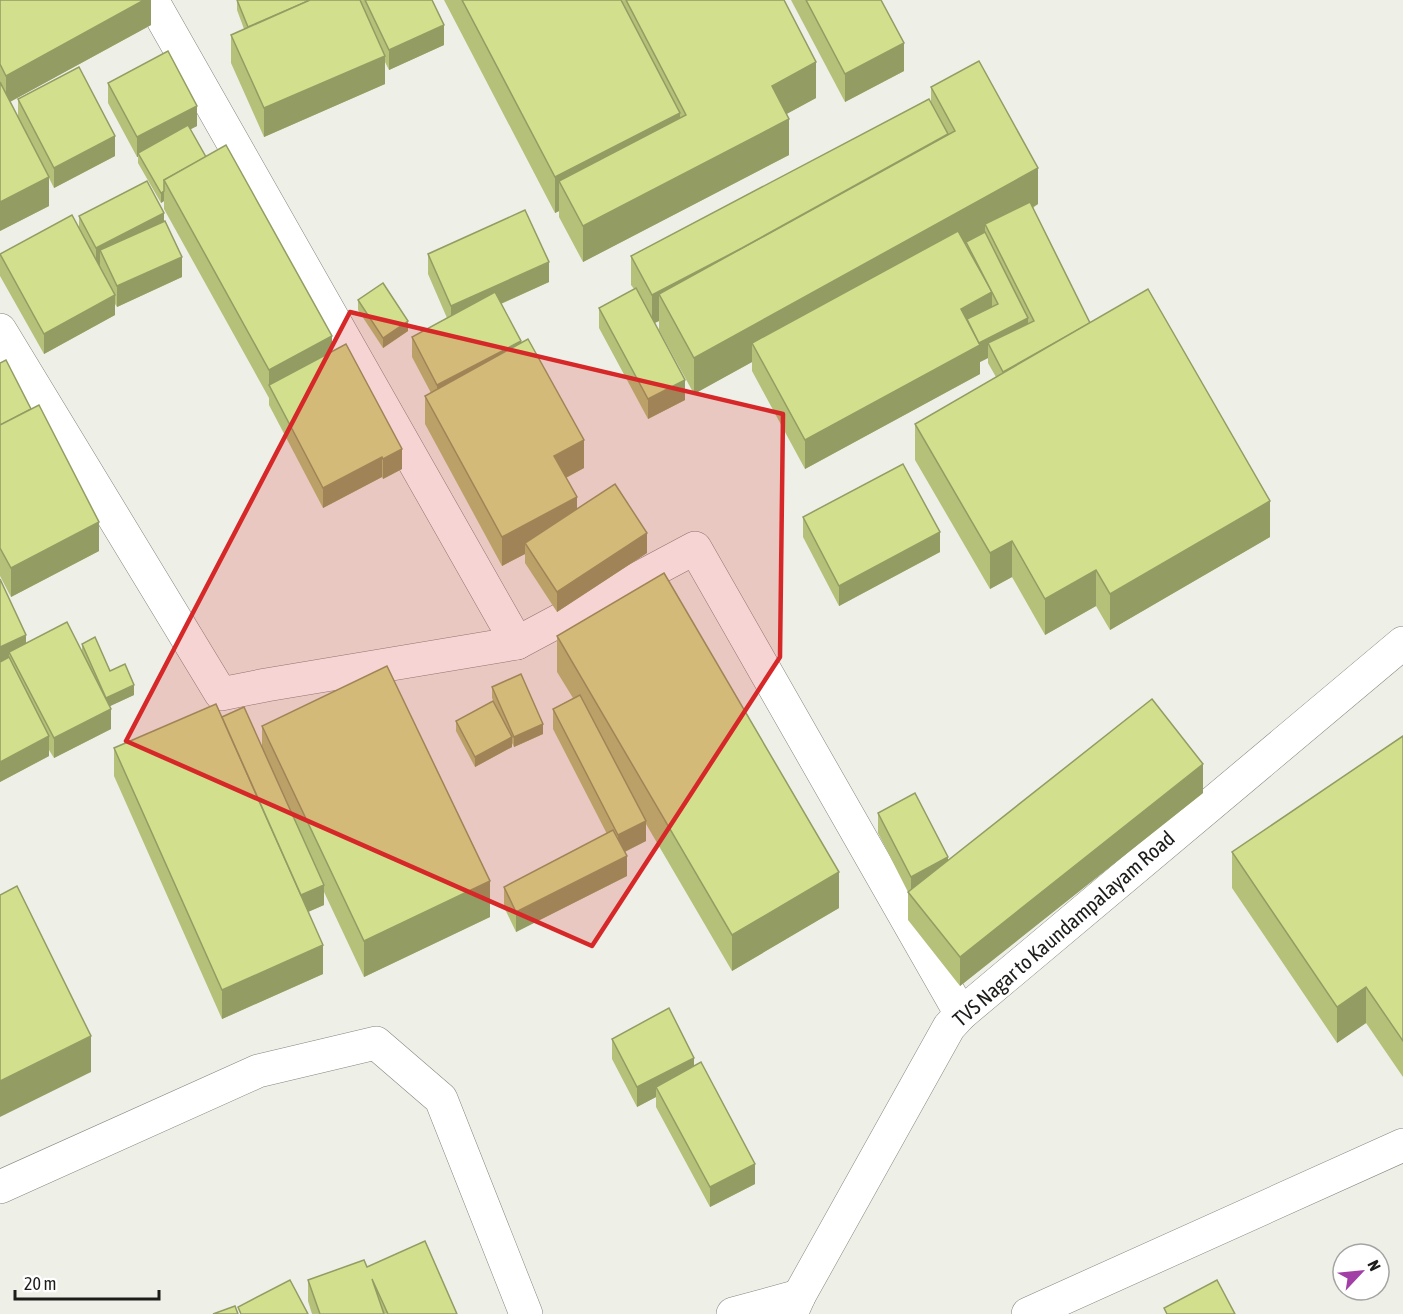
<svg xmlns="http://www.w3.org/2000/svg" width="1403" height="1314" font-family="'Asap Condensed',sans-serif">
  <rect width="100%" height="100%" fill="#eef0e8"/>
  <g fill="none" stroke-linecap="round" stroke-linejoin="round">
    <!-- minor casing -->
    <g stroke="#84857e" stroke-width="34">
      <g id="minor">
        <path d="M152,0l365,643 178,-95 266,466"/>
        <path d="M0,330l221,364 45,-9 251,-42"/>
        <path d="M0,1187l258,-116 118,-28 65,56 85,215"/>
        <path d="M733,1314l66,-18"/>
        <path d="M1028,1314l375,-169"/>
      </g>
    </g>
    <!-- tertiary casing -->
    <g stroke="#84857e" stroke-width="34">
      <path id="tertiary" d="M791,1314l8,-18 150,-269 12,-13 442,-371"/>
    </g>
    <!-- minor -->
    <use href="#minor" stroke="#fff" stroke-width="33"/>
    <!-- tertiary -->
    <use href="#tertiary" stroke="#fff" stroke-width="33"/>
  </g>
  <!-- wall -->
  <g fill="#b5c079">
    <path d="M0,0h151v25l-141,77 8,15v-18l97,57 -61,32 -5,-10v28l-49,25z"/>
    <path d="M237,0l71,1 2,-1h122l12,45 -55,25 -4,-8v22l-121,53 -33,-74v-28l13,-6 -7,-19z"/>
    <path d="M444,0h340l32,98 -30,16 3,41 -206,107 -24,-45v-6l-4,2z"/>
    <path d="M791,0h90l23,71 -59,31z"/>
    <path d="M108,83l89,43 -7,3 16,28 126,195 70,117 -19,10 -1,-2 -59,31 -54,-103v-7l-105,-189v-8l-3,2 -23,-40v-6h-1l-29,-54z"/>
    <path d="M931,87l107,117 -5,4 57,115 180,214 -160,93 -14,-24 -51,29 -33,-58 -22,12 -75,-129v-36l81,-47 -8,-14v-5l-8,4v12l-175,95 -53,-98v-9l-58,32 -35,-64v-9l-4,2 30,77 -37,19 -49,-91v-20l35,-19 -3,-4v-29l300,-155z"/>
    <path d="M79,216l85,5 18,56 -65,30 -2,-3v11l-71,39 -44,-78v-22l79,-25z"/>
    <path d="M428,254l121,28 -48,22 83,164 -18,10 11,31 70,44 -90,59 -32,-49v-9l-23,12 -77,-142v-28l6,-3 -19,-36v-20l35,-19 -19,-44z"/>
    <path d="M358,300l50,31 -25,17 -25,-38z"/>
    <path d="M0,363l99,188 -88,46 -11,-21z"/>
    <path d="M803,517l137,35 -101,54 -36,-69z"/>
    <path d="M0,579l26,64 56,9v-8l52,51 -24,11 1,23 -57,29 -5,-8v6l-49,26z"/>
    <path d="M557,636l282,272 -107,63 -86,-147v17l-21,11 2,24 -111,56 -12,-25v-20l103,-53 -54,-105v-20l20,-11 -16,-26z"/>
    <path d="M492,687l51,47 -29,13 -2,-4v4l-37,20 -19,-36v-10l42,-10 -6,-13z"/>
    <path d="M222,717l40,31v-22l228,191 -126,60 -40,-85v13l-16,7 15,62 -101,45 -108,-243v-28z"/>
    <path d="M1403,736v341l-37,-54 -29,20 -105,-155v-36z"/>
    <path d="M1203,793l-243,193 -52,-66v-28l-30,-59v-20l70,47z"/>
    <path d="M612,1039l82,27 61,118 -45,23 -54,-100v-10l-19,10 -25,-48z"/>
    <path d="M367,1267l90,47h-145l-4,-13v-21z"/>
  </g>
  <!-- shaded-wall -->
  <g fill="#939c63">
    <path d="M144,0h7v25l-145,79v-28z"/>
    <path d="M444,25v20l-55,25v-20z"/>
    <path d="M904,43v28l-59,31v-28z"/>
    <path d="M385,56v28l-121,53v-29z"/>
    <path d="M816,62v36l-44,24v-36z"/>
    <path d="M197,106v20l-57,30 -2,-3v4h-1v-20z"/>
    <path d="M680,113v36l-121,32v30l-4,2v-36z"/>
    <path d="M789,119v36l-206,107v-36z"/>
    <path d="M115,136v20l-61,32v-20z"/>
    <path d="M950,138l-291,156v27l-7,3v-29z"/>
    <path d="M1038,168v36l-49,28 -4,-8v10l-19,8v2l-214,99v19l-58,32v-36z"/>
    <path d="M49,177v29l-49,25v-29z"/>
    <path d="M164,191v10l-3,2v-10z"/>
    <path d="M164,213v20l-64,17v16l-4,2v-20z"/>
    <path d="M182,257v20l-65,30v-21z"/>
    <path d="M549,262v20l-98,44v-20z"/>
    <path d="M992,292v29l-25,13 -6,-25z"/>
    <path d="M115,295v20l-71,39v-20z"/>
    <path d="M1028,318v20l-40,5v15l-8,4v12l-175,95v-29l174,-97z"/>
    <path d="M408,321v10l-25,17v-10z"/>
    <path d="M332,336v28l-63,22v-16z"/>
    <path d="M521,341v20l-84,44v-20z"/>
    <path d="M685,380v20l-37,19v-20z"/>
    <path d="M584,440v28l-30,16v-28z"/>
    <path d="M402,449v20l-19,10v-20z"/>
    <path d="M382,457v20l-59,31v-20z"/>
    <path d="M577,497v28l-52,18v11l-23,12v-29z"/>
    <path d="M1270,501v36l-160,93v-36z"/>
    <path d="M99,522v29l-88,46v-29z"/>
    <path d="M940,532v20l-101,54v-20z"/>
    <path d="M647,533v20l-90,59v-20z"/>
    <path d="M1012,541v36l-22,12v-36z"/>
    <path d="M1096,570v36l-51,29v-36z"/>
    <path d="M26,635v20l-17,-3v11l-9,4v-20z"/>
    <path d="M134,685v10l-28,13v-10z"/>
    <path d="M111,709v20l-57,29v-20z"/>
    <path d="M543,724v10l-29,13v-10z"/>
    <path d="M49,736v20l-49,26v-20z"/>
    <path d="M512,737v10l-37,20v-10z"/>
    <path d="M1203,764v29l-243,193v-29z"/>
    <path d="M646,821v20l-28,14v-20z"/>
    <path d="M627,856v20l-111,56v-20z"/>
    <path d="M948,857v20l-37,18v-18z"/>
    <path d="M839,872v36l-107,63v-36z"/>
    <path d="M490,881v36l-126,60v-36z"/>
    <path d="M324,885v20l-23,10v-20z"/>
    <path d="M323,945v29l-101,45v-29z"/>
    <path d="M1366,987v36l-29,20v-36z"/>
    <path d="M91,1036v36l-91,45v-36z"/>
    <path d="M694,1058v20l-38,9v10l-19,10v-20z"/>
    <path d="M755,1164v20l-45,23v-20z"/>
  </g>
  <!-- building -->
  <g fill="#d2df8d" stroke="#939c63" stroke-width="1.5">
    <path d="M0,0h144l-138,76 -6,-12z"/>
    <path d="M237,0h70l1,1 -60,26z"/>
    <path d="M310,0h50l25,56 -121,52 -33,-73z"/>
    <path d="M365,0h67l12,25 -55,25z"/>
    <path d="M462,0h159l59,113 -125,64z"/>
    <path d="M626,0h158l32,62 -44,24 17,33 -206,107 -24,-45 127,-66z"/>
    <path d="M806,0h75l23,43 -59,31z"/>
    <path d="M168,51l29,55 -60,31 -29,-54z"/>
    <path d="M979,61l59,107 -344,190 -35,-64 296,-163 -24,-44z"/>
    <path d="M79,67l36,69 -61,32 -36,-69z"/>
    <path d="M0,82l49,95 -49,25z"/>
    <path d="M929,99l19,35 -206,114 -90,47 -21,-39z"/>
    <path d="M188,125l18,32 -42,23v11l-3,2 -23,-40z"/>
    <path d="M226,145l106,191 -63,34 -105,-190z"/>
    <path d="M147,181l17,32 -68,35 -17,-32z"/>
    <path d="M1030,202l60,121 -87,49 -15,-29 46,-22 -49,-97z"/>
    <path d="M525,210l24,52 -98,44 -23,-52z"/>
    <path d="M72,215l43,80 -71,39 -44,-80z"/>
    <path d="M165,221l17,36 -65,29 -17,-36z"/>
    <path d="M958,231l34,61 -31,17 19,36 -175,95 -53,-97z"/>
    <path d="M985,232l43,86 -49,25 -12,-24 31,-15 -32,-62z"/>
    <path d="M383,283l25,38 -25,17 -25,-38z"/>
    <path d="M636,288l49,92 -37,19 -49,-91z"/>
    <path d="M1148,289l122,212 -160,93 -14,-24 -51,29 -33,-58 -22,12 -75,-129z"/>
    <path d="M495,292l26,49 -84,44 -25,-48z"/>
    <path d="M528,339l56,101 -30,16 23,41 -75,40 -77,-141z"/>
    <path d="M346,344l56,105 -19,10 -1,-2 -59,31 -54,-103z"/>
    <path d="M6,360l25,49 -31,16v-62z"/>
    <path d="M39,405l60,117 -88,46 -11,-20v-123z"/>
    <path d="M903,464l37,68 -101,54 -36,-69z"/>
    <path d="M615,484l32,49 -90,59 -32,-49z"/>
    <path d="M664,573l175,299 -107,63 -175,-299z"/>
    <path d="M0,579l26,56 -26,12z"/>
    <path d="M67,622l44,87 -57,29 -45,-86z"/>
    <path d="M95,637l15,34 15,-7 9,21 -28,13 -24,-54z"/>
    <path d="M9,657l40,79 -49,26v-100z"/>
    <path d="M387,666l103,215 -126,60 -102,-215z"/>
    <path d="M521,674l22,50 -29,13 -22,-50z"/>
    <path d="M580,695l66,126 -28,14 -65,-126z"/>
    <path d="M1152,699l51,65 -243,193 -52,-65z"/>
    <path d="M493,701l19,36 -37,20 -19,-36z"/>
    <path d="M216,704l107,241 -101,45 -108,-242z"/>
    <path d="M244,707l80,178 -23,10 -79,-178z"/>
    <path d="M1403,736v305l-37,-54 -29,20 -105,-155z"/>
    <path d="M915,793l33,64 -37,20 -33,-64z"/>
    <path d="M613,830l14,26 -111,56 -12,-25z"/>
    <path d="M17,886l74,150 -91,45v-186z"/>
    <path d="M669,1008l25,50 -57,29 -25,-48z"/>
    <path d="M701,1062l54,102 -45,23 -54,-100z"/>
    <path d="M425,1241l32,73h-69l-16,-35 12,35h-64l-12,-34 56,-20 3,7z"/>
    <path d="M290,1280l18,34h-67l-3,-7z"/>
    <path d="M1217,1280l18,34h-68l-3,-6z"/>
    <path d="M235,1306l3,8h-25z"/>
  </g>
  <!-- marked area -->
  <path fill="#d62828" fill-opacity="0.2" stroke="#d62828" stroke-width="4.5" stroke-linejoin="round" d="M350,312l433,102 -3,243 -188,289 -466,-205z"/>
  <g text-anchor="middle" stroke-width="4.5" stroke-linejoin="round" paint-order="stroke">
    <!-- street labels -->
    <g font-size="21" fill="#1c1c1a" stroke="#fff">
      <text transform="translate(1064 929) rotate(-41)" y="7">TVS Nagar to Kaundampalayam Road</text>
    </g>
  </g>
  <!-- north arrow -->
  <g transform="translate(1361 1272) rotate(64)"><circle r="28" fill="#ffffff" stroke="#a4a4a3" stroke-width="1.5"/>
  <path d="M0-4.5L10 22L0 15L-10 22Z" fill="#a13fa6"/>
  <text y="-9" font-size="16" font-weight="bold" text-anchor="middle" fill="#1c1c1a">N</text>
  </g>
  <!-- scale -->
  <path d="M15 1290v9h144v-9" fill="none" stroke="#1c1c1a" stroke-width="3"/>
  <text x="24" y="1290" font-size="18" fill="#1c1c1a" stroke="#ffffff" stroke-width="4.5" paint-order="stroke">20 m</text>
</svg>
